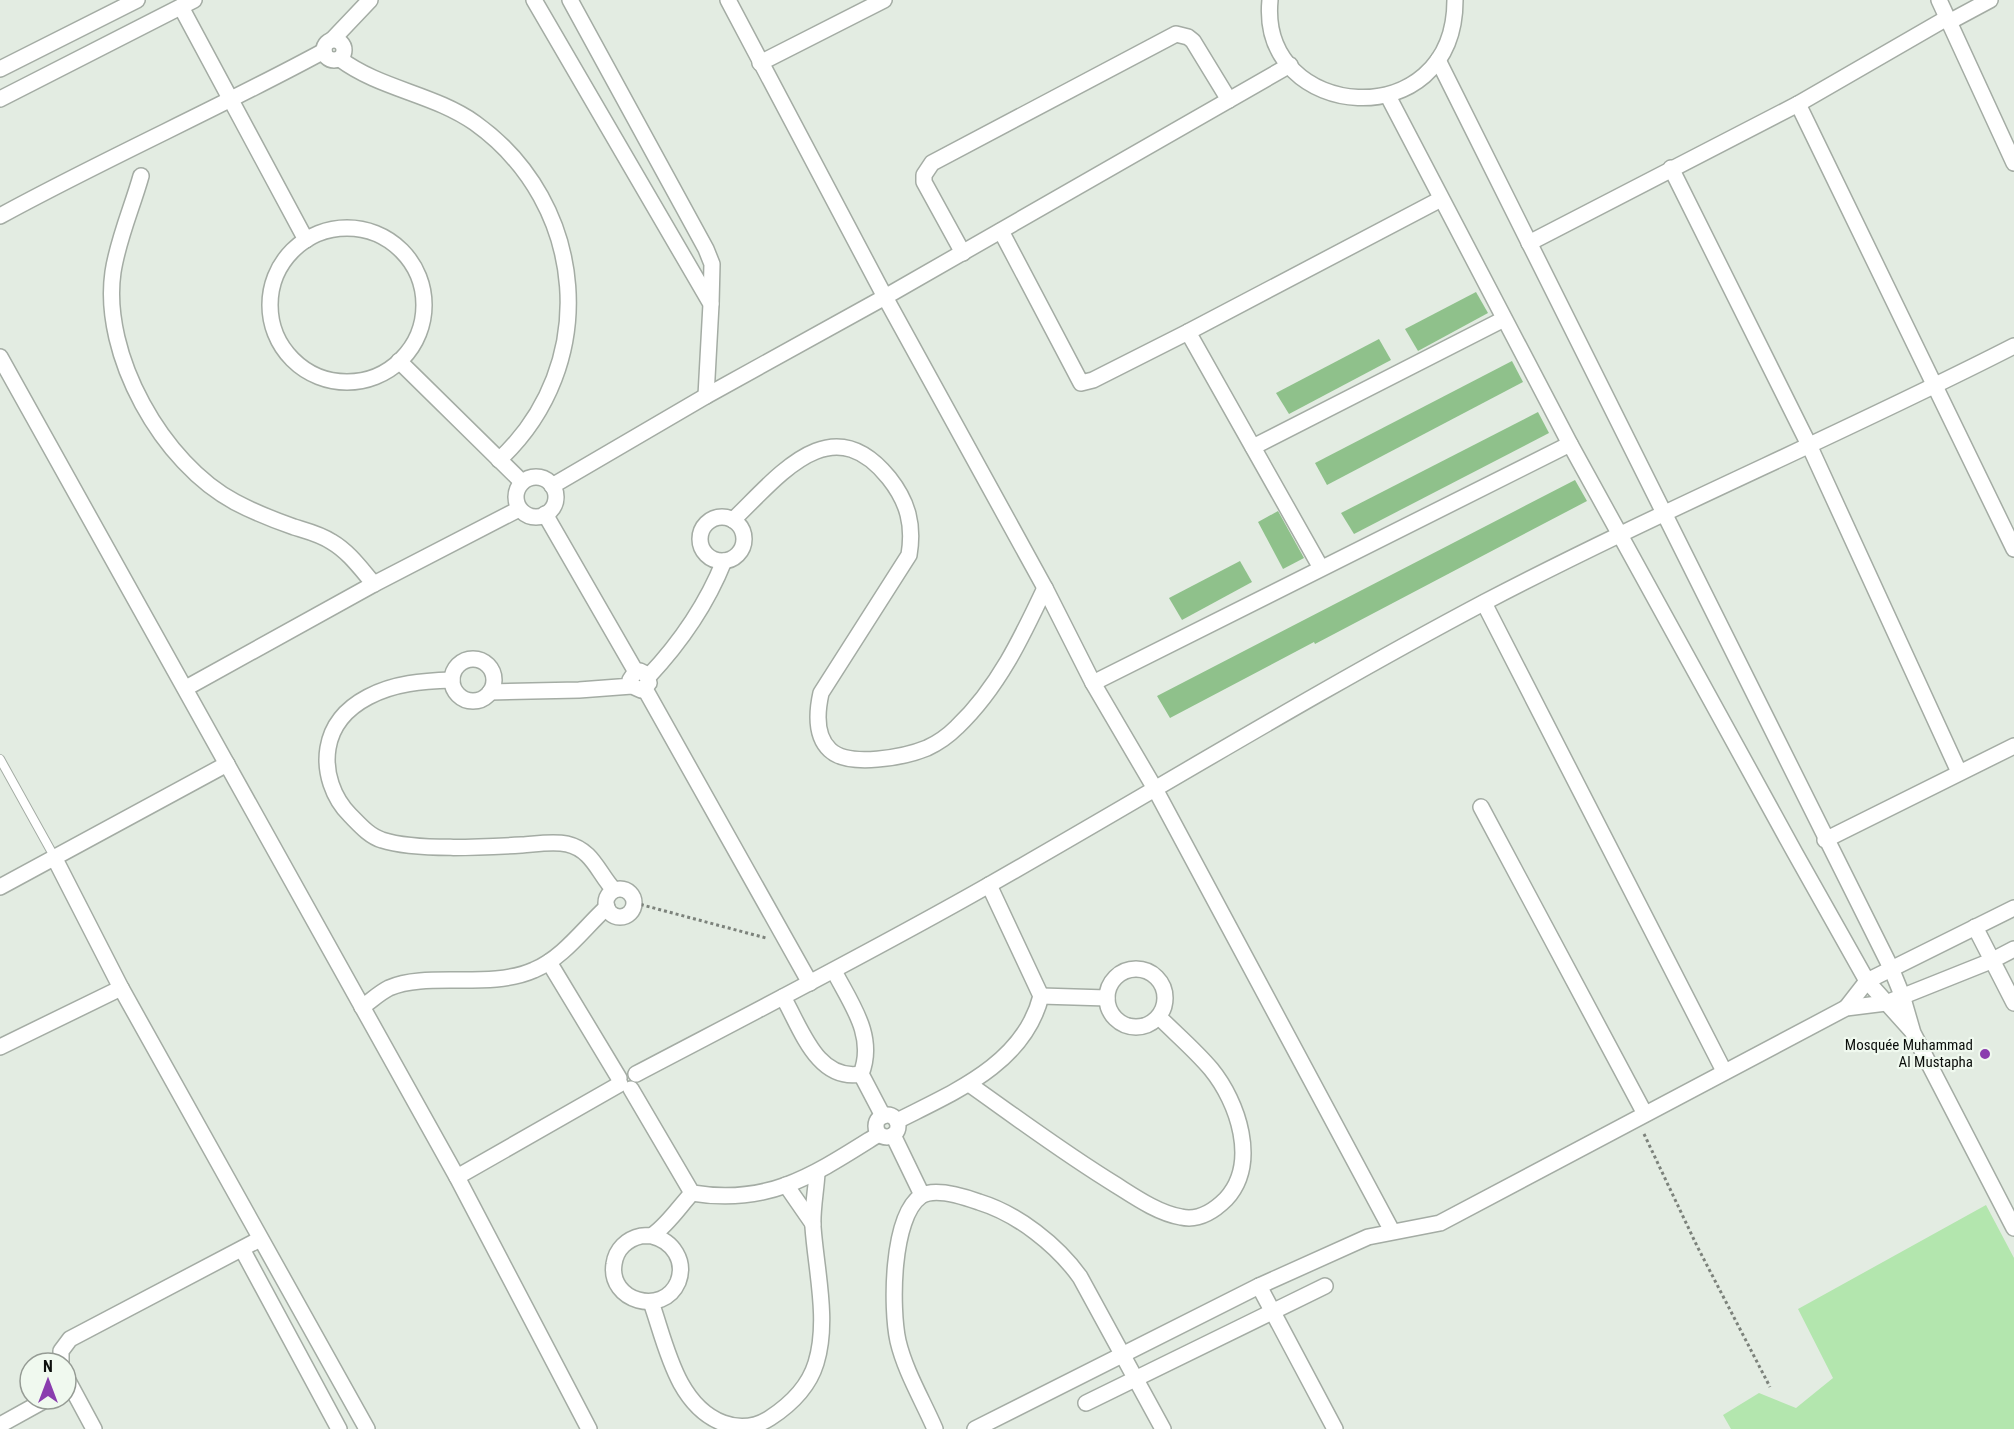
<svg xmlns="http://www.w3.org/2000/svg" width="2014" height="1429" font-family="'Roboto Condensed',sans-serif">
  <rect width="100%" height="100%" fill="#e3ece2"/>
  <!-- green -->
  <path fill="#b3e6ae" d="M1986,1205l28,53v171h-283l-8,-14 36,-22 37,15 37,-30 -35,-69z"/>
  <!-- building -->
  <g fill="#8fc18b">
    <path d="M1476,292l12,21 -70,38 -13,-22z"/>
    <path d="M1379,339l12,21 -102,54 -13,-21z"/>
    <path d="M1512,361l11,21 -196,103 -12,-22z"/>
    <path d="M1538,412l11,21 -195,101 -13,-21z"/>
    <path d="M1575,480l12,21 -272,143 -1,-2 -144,76 -13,-22z"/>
    <path d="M1278,511l26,47 -21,11 -25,-47z"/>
    <path d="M1240,561l12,21 -70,38 -13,-22z"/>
  </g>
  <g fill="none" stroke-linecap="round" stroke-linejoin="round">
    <!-- service casing -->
    <g stroke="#a4aca4" stroke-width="10">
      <path id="service" d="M0,759l55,99"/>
    </g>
    <!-- minor casing -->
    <g stroke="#a4aca4" stroke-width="18">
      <g id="minor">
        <path d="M534,0l177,304 -5,92"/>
        <path d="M570,0l136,249 6,15 -1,40"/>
        <path d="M728,0l157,297 160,291 48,95 61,104 238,444"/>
        <path d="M1270,0c-12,122 185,138 185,0"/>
        <path d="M1939,0l75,163"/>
        <path d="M181,7l125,233"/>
        <path d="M1949,22l41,-22"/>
        <path d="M333,39l37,-39"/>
        <circle cx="334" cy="50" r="10"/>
        <path d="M340,59c40,30 94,35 135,64 113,81 126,242 24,337"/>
        <path d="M1438,60l453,908 11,27 11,38 101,195"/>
        <path d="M760,63l124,-63"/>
        <path d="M0,69l137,-69"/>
        <path d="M1388,96l182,348 225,409 72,128 44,49"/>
        <path d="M0,99l194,-99"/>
        <path d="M1798,104l216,445"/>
        <path d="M1671,168l138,277 150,327"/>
        <path d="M141,176c-9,32 -23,63 -28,96 -12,83 50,192 122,230 19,10 39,18 59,25 13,4 26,7 38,15 17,10 29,27 42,42"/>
        <path d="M0,216c106,-58 217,-107 324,-165"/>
        <circle cx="347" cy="305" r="77"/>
        <path d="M1001,231l80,152 12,-3 95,-48"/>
        <path d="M1529,243l269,-139 149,-86"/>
        <path d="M963,253l-39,-71v-7l8,-12 244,-129 12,3 5,4 36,59"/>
        <path d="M0,357l457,820 132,252"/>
        <path d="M399,361l123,121"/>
        <path d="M1253,447l251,-128"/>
        <circle cx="536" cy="497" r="20"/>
        <path d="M552,486l154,-90 179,-99 405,-232"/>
        <path d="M545,514l91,158"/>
        <circle cx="722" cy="539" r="22"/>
        <path d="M733,520c46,-44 98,-114 156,-42 19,24 25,47 20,77l-88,138c-4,18 -6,43 9,57 19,18 75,7 97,-2 11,-5 22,-13 30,-21 41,-39 65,-90 88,-139"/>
        <path d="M1321,568l-133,-236 253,-133"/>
        <path d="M1484,603l240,468"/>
        <circle cx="473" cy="680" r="21"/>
        <path d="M648,677c33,-35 58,-71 76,-116"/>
        <path d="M452,680c-29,1 -58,3 -84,17 -21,11 -36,27 -40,51 -4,24 5,50 22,67 9,9 19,21 32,25 33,11 104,7 140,5 14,-1 31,-4 45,-1 26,6 31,29 47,46"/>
        <path d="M1093,683l477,-239"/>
        <path d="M186,688l188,-104 145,-75"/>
        <path d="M645,689l165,294"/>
        <path d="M490,692l89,-2 53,-4 9,4 8,-7 -3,-9 -6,-3 -6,3 -4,6 2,6"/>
        <path d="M1481,807l164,307"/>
        <path d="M1825,840l189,-94"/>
        <path d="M55,859l66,129 246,441"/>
        <path d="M0,887l227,-123"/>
        <circle cx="620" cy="903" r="14"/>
        <path d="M1975,927l39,76"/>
        <path d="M549,962l70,116"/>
        <circle cx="1136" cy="998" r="29"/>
        <path d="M834,971c17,33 42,65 27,103l22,42"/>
        <path d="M1041,996l66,2"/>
        <path d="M783,997c18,31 34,85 78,77"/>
        <path d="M362,1007c9,-6 17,-14 27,-19 38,-17 100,2 145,-18 29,-12 50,-42 73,-63"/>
        <path d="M1846,1008l21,-27 147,-73"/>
        <path d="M0,1047l121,-59"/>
        <path d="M636,1074c118,-62 237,-123 353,-189 165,-94 328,-194 496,-283 174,-91 355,-167 529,-256"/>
        <path d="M969,1084c48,34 96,70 147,101 19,12 42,28 65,32 17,4 33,-6 45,-18 33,-36 12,-97 -15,-130 -16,-19 -35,-35 -52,-52"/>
        <path d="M631,1089l61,104c78,13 123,-19 187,-59"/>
        <circle cx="887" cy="1126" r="11"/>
        <path d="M897,1121c57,-29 127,-57 144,-125l-52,-111"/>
        <path d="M893,1135l29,60"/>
        <path d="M457,1177l163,-93"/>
        <path d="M786,1185l27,39"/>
        <path d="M652,1236c21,5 34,25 26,46 -15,35 -70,19 -64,-18 2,-15 13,-25 27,-28 5,-1 9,1 13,-2 14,-10 26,-28 38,-41"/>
        <path d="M242,1249l97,180"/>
        <path d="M1259,1286l76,143"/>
        <path d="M651,1302c15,42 25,103 72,121 16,6 33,4 47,-5 20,-13 39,-32 46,-55 13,-42 0,-93 -3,-136 -1,-17 3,-36 4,-54"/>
        <path d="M61,1363v-12l9,-12 190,-100"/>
        <path d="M66,1377l28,52"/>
        <path d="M1086,1403l239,-117"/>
        <path d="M0,1425l47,-26"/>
        <path d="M935,1429c-12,-28 -30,-58 -37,-88 -7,-32 -7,-124 23,-145 14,-9 44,1 58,6 39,12 78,43 101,75l83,152"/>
        <path d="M975,1429l284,-143 109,-49 72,-14 406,-215 40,-5 105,-42 23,-12"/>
      </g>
    </g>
    <!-- path -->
    <g stroke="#7c827b" stroke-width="3" stroke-dasharray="3 3" stroke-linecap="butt">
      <path d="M635,903l131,35"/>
      <path d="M1644,1134l53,112 73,141"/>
    </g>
    <!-- service -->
    <use href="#service" stroke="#fff" stroke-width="8"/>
    <!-- minor -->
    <use href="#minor" stroke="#fff" stroke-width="15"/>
  </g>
  <!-- markers -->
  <circle fill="#8a3dae" stroke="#f0f9ef" stroke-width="2" cx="1985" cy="1054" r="6"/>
  <g text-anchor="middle" stroke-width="4.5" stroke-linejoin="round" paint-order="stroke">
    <!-- poi labels -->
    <g font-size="15" fill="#0c0f0c" stroke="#f0f9ef" text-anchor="end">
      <text x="1973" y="1050">Mosquée Muhammad<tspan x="1973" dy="17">Al Mustapha</tspan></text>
    </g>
  </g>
  <!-- north arrow -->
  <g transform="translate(48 1381)"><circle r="28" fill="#f0f9ef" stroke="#959b94" stroke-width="1.5"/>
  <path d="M0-4.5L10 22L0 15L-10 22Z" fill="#8a3dae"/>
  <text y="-9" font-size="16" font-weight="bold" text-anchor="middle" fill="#0c0f0c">N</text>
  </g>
</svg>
